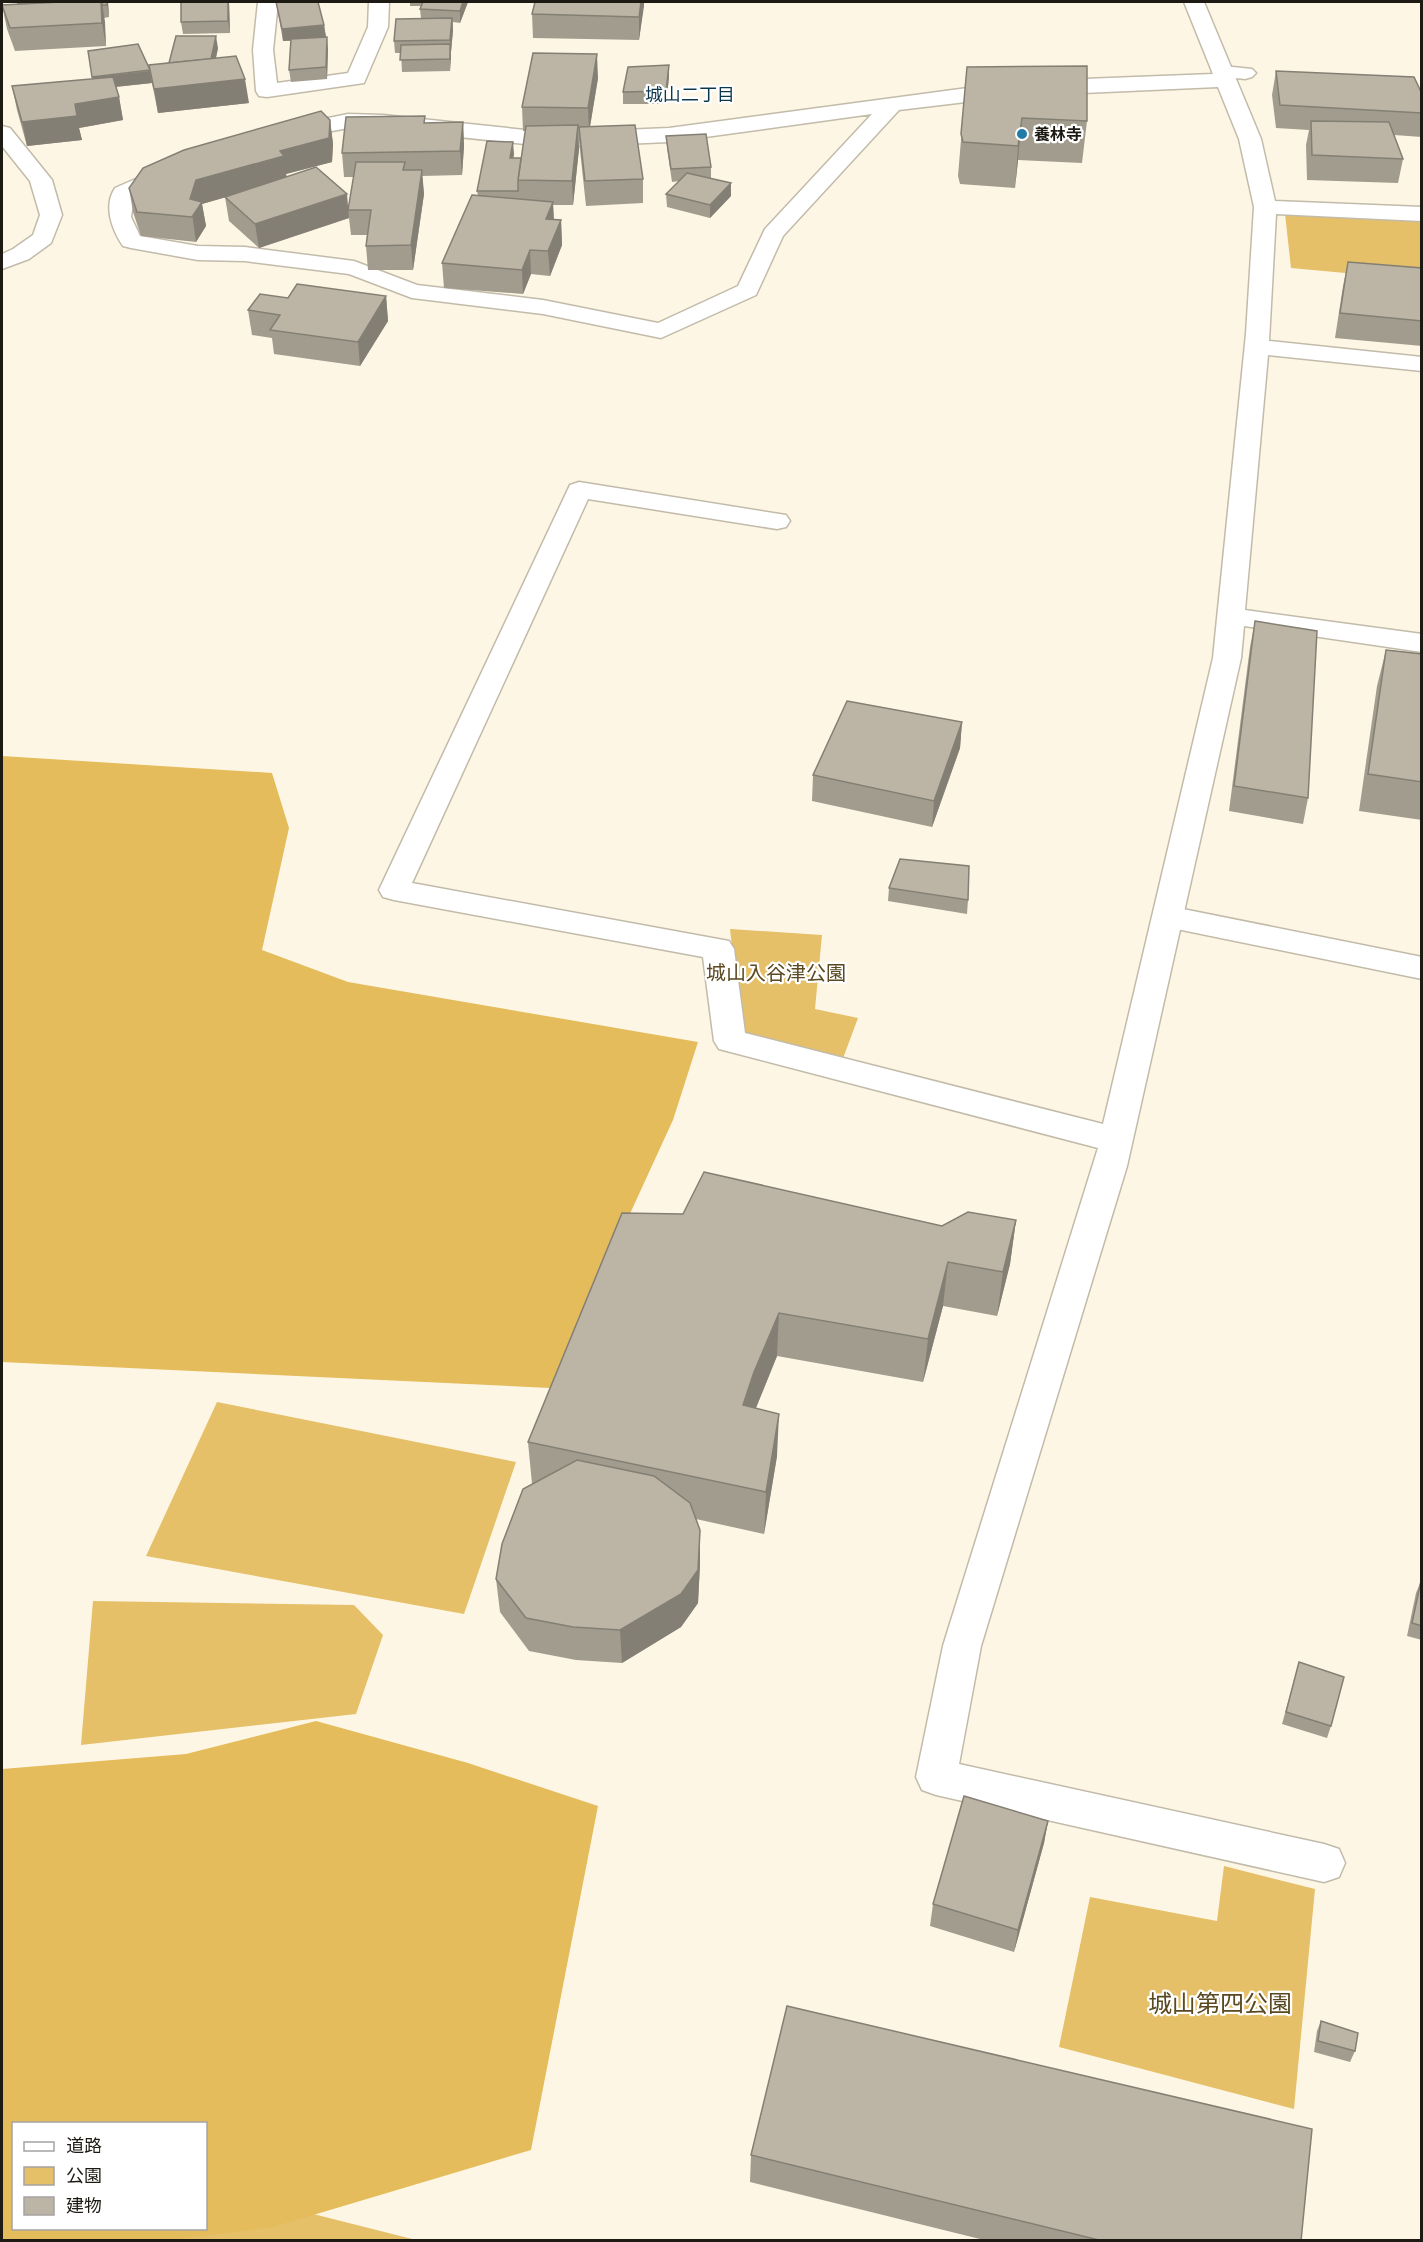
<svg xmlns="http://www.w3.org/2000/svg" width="1423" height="2242" font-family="'Noto Sans','Noto Sans JP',sans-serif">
  <rect width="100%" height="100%" fill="#fef6e5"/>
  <!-- green -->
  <g fill="#e5c068">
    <path d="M1285,214l136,4v62l-130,-12z"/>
    <path d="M730,929l92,6 -7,74 43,9 -16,43 -100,-24z"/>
    <path d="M217,1402l299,60 -52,152 -318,-58z"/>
    <path d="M93,1601l261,4 29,30 -27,79 -275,31z"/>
    <path d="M1224,1866l91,23 -21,220 -235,-62 31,-150 127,24z"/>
    <path d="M2,2136l12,92h192v-41l210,53h-414z"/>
  </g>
  <!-- forest -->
  <g fill="#e5bc5b" fill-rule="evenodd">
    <path d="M2,756l270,17 17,55 -27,122 86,32 350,60 -25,78 -123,268 -548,-26z"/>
    <path d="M316,1721l152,42 130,43 -67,344 -258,77 -100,13h-171v-471l184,-15zM14,2124h192v104h-192z"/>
  </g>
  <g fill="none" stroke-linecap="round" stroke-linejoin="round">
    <!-- service casing -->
    <g stroke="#c2bbaa" stroke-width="3">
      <path id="service" d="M1223,66l29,3 4,4 -4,4 -7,2 -29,-3 -4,-4 4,-4z"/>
    </g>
    <!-- minor casing -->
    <g stroke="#c2bbaa" stroke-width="3">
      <g id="minor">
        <path d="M258,2h20l-5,48 4,33 71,-10 20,-46 1,-25h20l-1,25 -24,56 -97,14 -8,-1 -3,-5 -3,-41z"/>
        <path d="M1184,2h20l57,137 14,62 147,6v14l-146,-7 -7,127 153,16v14l-154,-16 -23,255 177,24v18l-178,-26 -3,32 -114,508 -146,480 -22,118 365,80 15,5 6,14 -6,14 -15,5 -388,-87 -14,-5 -6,-13 27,-131 155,-498 -379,-99 -5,-8 -11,-84 -309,-57 -11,-3 -4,-7 191,-405 9,-3 207,33 4,6 -4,6 -9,2 -189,-30 -176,384 317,58 5,8 11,84 358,91 110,-466 33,-324 8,-127 -15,-68 -21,-52 -202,9 -117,14 -116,126 -27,59 -95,43 -118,-24 -131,-16 -63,-24 -104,-13 -47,-1 -67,-12 -8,-2c-11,-16 -20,-40 -8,-58l57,-25 127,-39 49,-10 35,1 171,18 115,-5 306,-41 83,-7 155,-6zM872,114l-107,115 -27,57 -80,37 -115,-23 -126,-15 -63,-24 -109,-14 -47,-1 -58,-10 -9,-19 3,-20 54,-24 123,-38 37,-7 35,1 171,18 115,-5z"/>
        <path d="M2,126l8,2 42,52 10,35 -11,28 -22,16 -27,10v-15l11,-5 20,-14 7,-20 -10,-34 -28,-35z"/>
      </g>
    </g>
    <!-- tertiary casing -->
    <g stroke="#c2bbaa" stroke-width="3">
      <path id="tertiary" d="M1168,906l254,51v22l-265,-54 -4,-8 4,-8z"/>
    </g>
    <!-- service -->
    <use href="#service" fill="#fff" fill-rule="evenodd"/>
    <!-- minor -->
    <use href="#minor" fill="#fff" fill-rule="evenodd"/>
    <!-- tertiary -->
    <use href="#tertiary" fill="#fff" fill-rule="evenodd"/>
  </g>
  <!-- wall -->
  <g fill="#a29c8e">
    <path d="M18,2h90l1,15 -5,1 2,28 -91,5 -8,-22 -5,-24 16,-1z"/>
    <path d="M229,2l1,31 -47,1 -2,-12z"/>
    <path d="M276,2l48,23 4,25 -1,29 -36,3 -2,-12 2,-29h-8z"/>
    <path d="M410,2h58l-8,21 -7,-1v8l-2,22 -1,19 -48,1 -1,-19h-6l-1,-12 27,-23 -1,-9 1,-3h-11z"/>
    <path d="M535,2h109l-5,38 -106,-2 -1,-24z"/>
    <path d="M218,48l-2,10 33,45 -91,10 -6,-30 -36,4 3,10 4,23 -44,8 3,12 -55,6 -10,-36 -5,-24 80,-7 57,-11z"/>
    <path d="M967,67l120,54 -5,42 -64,-3 -3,28 -55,-4 -2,-8z"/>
    <path d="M1276,71l146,42v24l-28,-2 9,24 -5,24 -91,-3 -1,-35 3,-15 -33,-2 -4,-33z"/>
    <path d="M669,77l-3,27h-43v-12z"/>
    <path d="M598,78l-8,49 53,52v24l-57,3 -8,-74 1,17 -6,56h-20l1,15h7l1,25 -12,31 -19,-2 -8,20 -79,-6 -2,-25 36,-67 -1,-5 37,-37 -1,4h8l5,-27h-3l-1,-24z"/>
    <path d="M425,116v7l38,-1 1,24 -2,29 -40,1 2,18 -11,76h-45l-2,-24 1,-11h-16l-2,-17 -90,30 -30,-27 -4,-24 -23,7 4,22 -10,16 -55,-6 -8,-24 -4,-24 201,-68 3,24 -1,18 -46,12 1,3 62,31 5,-31h-10l-2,-24z"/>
    <path d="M666,136l45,31v11l20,18 -21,22 -43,-11 -1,-13 13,-13 -7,1 -5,-34z"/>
    <path d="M1348,262l74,6v78l-87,-8 8,-52z"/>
    <path d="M386,296l2,25 -28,45 -86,-12 -2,-16 -20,-3 -4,-25 40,-12z"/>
    <path d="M1255,621l53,177 -5,26 -74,-13 21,-164z"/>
    <path d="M1386,650l36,4v166l-63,-9 18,-125z"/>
    <path d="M962,722l-2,26 -28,79 -120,-26 1,-26z"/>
    <path d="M889,888l79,12 -1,14 -79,-13z"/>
    <path d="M1016,1220l-6,44 -13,52 -54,-10 -20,76 -146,-26 -21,52 21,48 -13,78 -68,-15 4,11v34l-2,39 -17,24 -59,36 -46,-3 -47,-9 -29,-39 -4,-33 36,-95 -4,-42 414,-216z"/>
    <path d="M1421,1581h1v59l-15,-4 9,-43z"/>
    <path d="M1299,1662l32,64 -4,12 -45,-14z"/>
    <path d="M1048,1821l-4,22 -30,109 -84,-26 3,-22z"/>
    <path d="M1321,2021l34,30 -5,11 -36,-10 3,-21z"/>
    <path d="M751,2155l550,86h-313l-238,-59z"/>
  </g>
  <!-- shaded-wall -->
  <g fill="#847f74">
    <path d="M102,2l3,20 1,24 -4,-23z"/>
    <path d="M107,2h1l1,15 -2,-12z"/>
    <path d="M228,2h1l1,31 -2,-12z"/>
    <path d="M463,2h5l-8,21v-12z"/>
    <path d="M641,2h3v4l-5,34v-23z"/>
    <path d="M452,18l1,12 -2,22 -1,-12z"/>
    <path d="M324,25l2,12 -43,4 -1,-12z"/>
    <path d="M216,36l2,12 -6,27 -2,-13z"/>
    <path d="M327,37l1,13 -1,29 -1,-12z"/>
    <path d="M450,44l1,12 -1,15z"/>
    <path d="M597,54l1,24 -9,54 -1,-24z"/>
    <path d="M669,65v12l-3,27v-13z"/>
    <path d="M150,71l2,12 -58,6 -2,-12z"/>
    <path d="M245,79l4,24 -91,10 -4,-24z"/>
    <path d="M119,97l4,23 -44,8 3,12 -55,6 -5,-24 53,-18z"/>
    <path d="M1022,118l-4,42 -3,28 3,-42z"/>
    <path d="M330,120l3,24 -1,18 -46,12 1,6 -85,24 4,22 -10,16 -6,-43 6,-19 84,-29z"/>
    <path d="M463,122l1,24 -2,29 -2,-24z"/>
    <path d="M578,125l1,24 -6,56 -1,-24z"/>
    <path d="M513,142l1,12 -3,17 -1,-13z"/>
    <path d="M422,170l2,24 -11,76 -2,-25z"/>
    <path d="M731,183v13l-21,22v-13z"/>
    <path d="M347,194l2,24 -90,30 -4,-24z"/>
    <path d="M553,202l1,24 -8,-7z"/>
    <path d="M561,220l1,25 -12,31 -2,-25z"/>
    <path d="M530,250l1,24 -8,20 -1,-24z"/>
    <path d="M386,296l2,25 -28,45 -2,-24z"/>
    <path d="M962,722l-2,26 -28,79 2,-26z"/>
    <path d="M1016,1220l-6,44 -13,52 6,-44z"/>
    <path d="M948,1262l-5,44 -20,76 5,-43z"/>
    <path d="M779,1313l-2,43 -24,59 -10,-10 11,-33z"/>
    <path d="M779,1414l-2,42 -13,78 2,-42z"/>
    <path d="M700,1530v34l-2,39 -17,24 -59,36 -2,-33z"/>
    <path d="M1048,1821l-4,22 -30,109 4,-22z"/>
  </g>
  <!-- building -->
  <g fill="#bcb5a5" stroke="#847f74" stroke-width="1.5">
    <path d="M18,2h44l-44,2z"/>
    <path d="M61,2h40l1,21 -92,5 -8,-23z"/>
    <rect x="102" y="2" width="5" height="3"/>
    <path d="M181,2h47v19l-47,1z"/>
    <path d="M276,2h42l6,23 -42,4z"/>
    <path d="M423,2h40l-3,9 -40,-2z"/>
    <path d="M535,2h106l-2,15 -107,-3z"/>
    <path d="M452,18l-2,22 -56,1 2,-22z"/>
    <path d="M176,36h40l-5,23 -42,4z"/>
    <path d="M327,37l-1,30 -37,3 2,-31z"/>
    <path d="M138,44l12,26 -58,7 -4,-26z"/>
    <path d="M450,44v15l-50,1 1,-15z"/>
    <path d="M533,53l64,1 -9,54 -66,-1z"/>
    <path d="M236,56l9,23 -91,10 -5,-24z"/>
    <path d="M669,65l-3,26 -43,1 5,-25z"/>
    <path d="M1087,66v55l-65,-3 -4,28 -55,-4 -2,-8 6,-67z"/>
    <path d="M1276,71l138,6 8,17v19l-142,-8z"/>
    <path d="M113,77l6,20 -44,7 2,12 -55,6 -10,-36z"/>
    <path d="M321,111l9,9 -1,18 -49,13 4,5 -88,24 -6,19 12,3 -10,15 -55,-5 -8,-24 14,-20 41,-18z"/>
    <path d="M425,116l-1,7 39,-1 -3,29 -118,2 4,-36z"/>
    <path d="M1311,121l78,1 14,37 -91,-4z"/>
    <path d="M578,125l-6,56 -54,-1 8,-54z"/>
    <path d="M635,125l8,54 -58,2 -6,-54z"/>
    <path d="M706,134l5,33 -40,2 -5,-33z"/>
    <path d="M487,141l26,1 -3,16h11l-3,22v11h-41z"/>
    <path d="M356,162h49l-2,8h19l-11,75 -45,1 5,-36h-23z"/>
    <path d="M316,167l31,27 -92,30 -30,-27z"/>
    <path d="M687,173l44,10 -21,22 -44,-11z"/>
    <path d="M472,195l81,7 -7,17 15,1 -13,31 -18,-1 -8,20 -80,-7z"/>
    <path d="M1348,262l74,6v53l-82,-8z"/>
    <path d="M297,284l89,12 -28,46 -88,-12 10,-15 -32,-5 12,-16 28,4z"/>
    <path d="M1255,621l62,10 -9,167 -74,-12z"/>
    <path d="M1386,650l36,4v128l-54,-8z"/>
    <path d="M847,701l115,21 -28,79 -121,-26z"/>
    <path d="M900,859l69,7 -1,34 -79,-12z"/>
    <path d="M704,1172l238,54 26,-14 48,8 -13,52 -55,-10 -20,77 -149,-26 -25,59 -11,33 36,9 -13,78 -238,-50 94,-229 61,1z"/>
    <path d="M577,1460l77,16 36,27 10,27 -2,40 -17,24 -61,36 -47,-3 -47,-9 -30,-39 6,-35 21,-55z"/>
    <path d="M1421,1581h1v45l-10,-3z"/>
    <path d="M1299,1662l45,15 -13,49 -45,-14z"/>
    <path d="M964,1796l84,25 -30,109 -85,-26z"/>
    <path d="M787,2006l525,123 -11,112h-198l-352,-86z"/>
    <path d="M1321,2021l37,12 -3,18 -37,-10z"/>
  </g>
  <!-- markers -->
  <circle fill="#217ba9" stroke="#fff" stroke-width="2" cx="1022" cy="134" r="6"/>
  <g text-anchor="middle" stroke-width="4.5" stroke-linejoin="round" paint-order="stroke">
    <!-- far-poi labels -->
    <g font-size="16" font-weight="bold" fill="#1d1a14" stroke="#fff" text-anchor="start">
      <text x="1034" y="140">養林寺</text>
    </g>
    <!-- far-neighbourhood labels -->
    <g font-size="18" fill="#0d374d" stroke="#fff">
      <text x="690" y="101">城山二丁目</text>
    </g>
    <!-- park labels -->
    <g font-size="20" fill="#5a4921" stroke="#fff">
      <text x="776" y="980">城山入谷津公園</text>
    </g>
    <!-- near-park labels -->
    <g font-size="24" fill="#5a4921" stroke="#fff">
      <text x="1220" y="2012">城山第四公園</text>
    </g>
  </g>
  <!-- border -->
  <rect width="1423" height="2242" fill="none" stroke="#1d1a14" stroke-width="6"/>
  <!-- legend -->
  <rect x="12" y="2122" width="195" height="108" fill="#ffffff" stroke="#a5a3a1" stroke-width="1.5"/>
  <rect x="24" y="2142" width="30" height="9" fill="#ffffff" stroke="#a5a3a1" stroke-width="1.5"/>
  <text x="66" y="2152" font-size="18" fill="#1d1a14">道路</text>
  <rect x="24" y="2167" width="30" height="18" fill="#e5c068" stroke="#a5a3a1" stroke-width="1.5"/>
  <text x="66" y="2182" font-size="18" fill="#1d1a14">公園</text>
  <rect x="24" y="2197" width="30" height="18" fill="#bcb5a5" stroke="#a5a3a1" stroke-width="1.5"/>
  <text x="66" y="2212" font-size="18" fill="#1d1a14">建物</text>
</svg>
